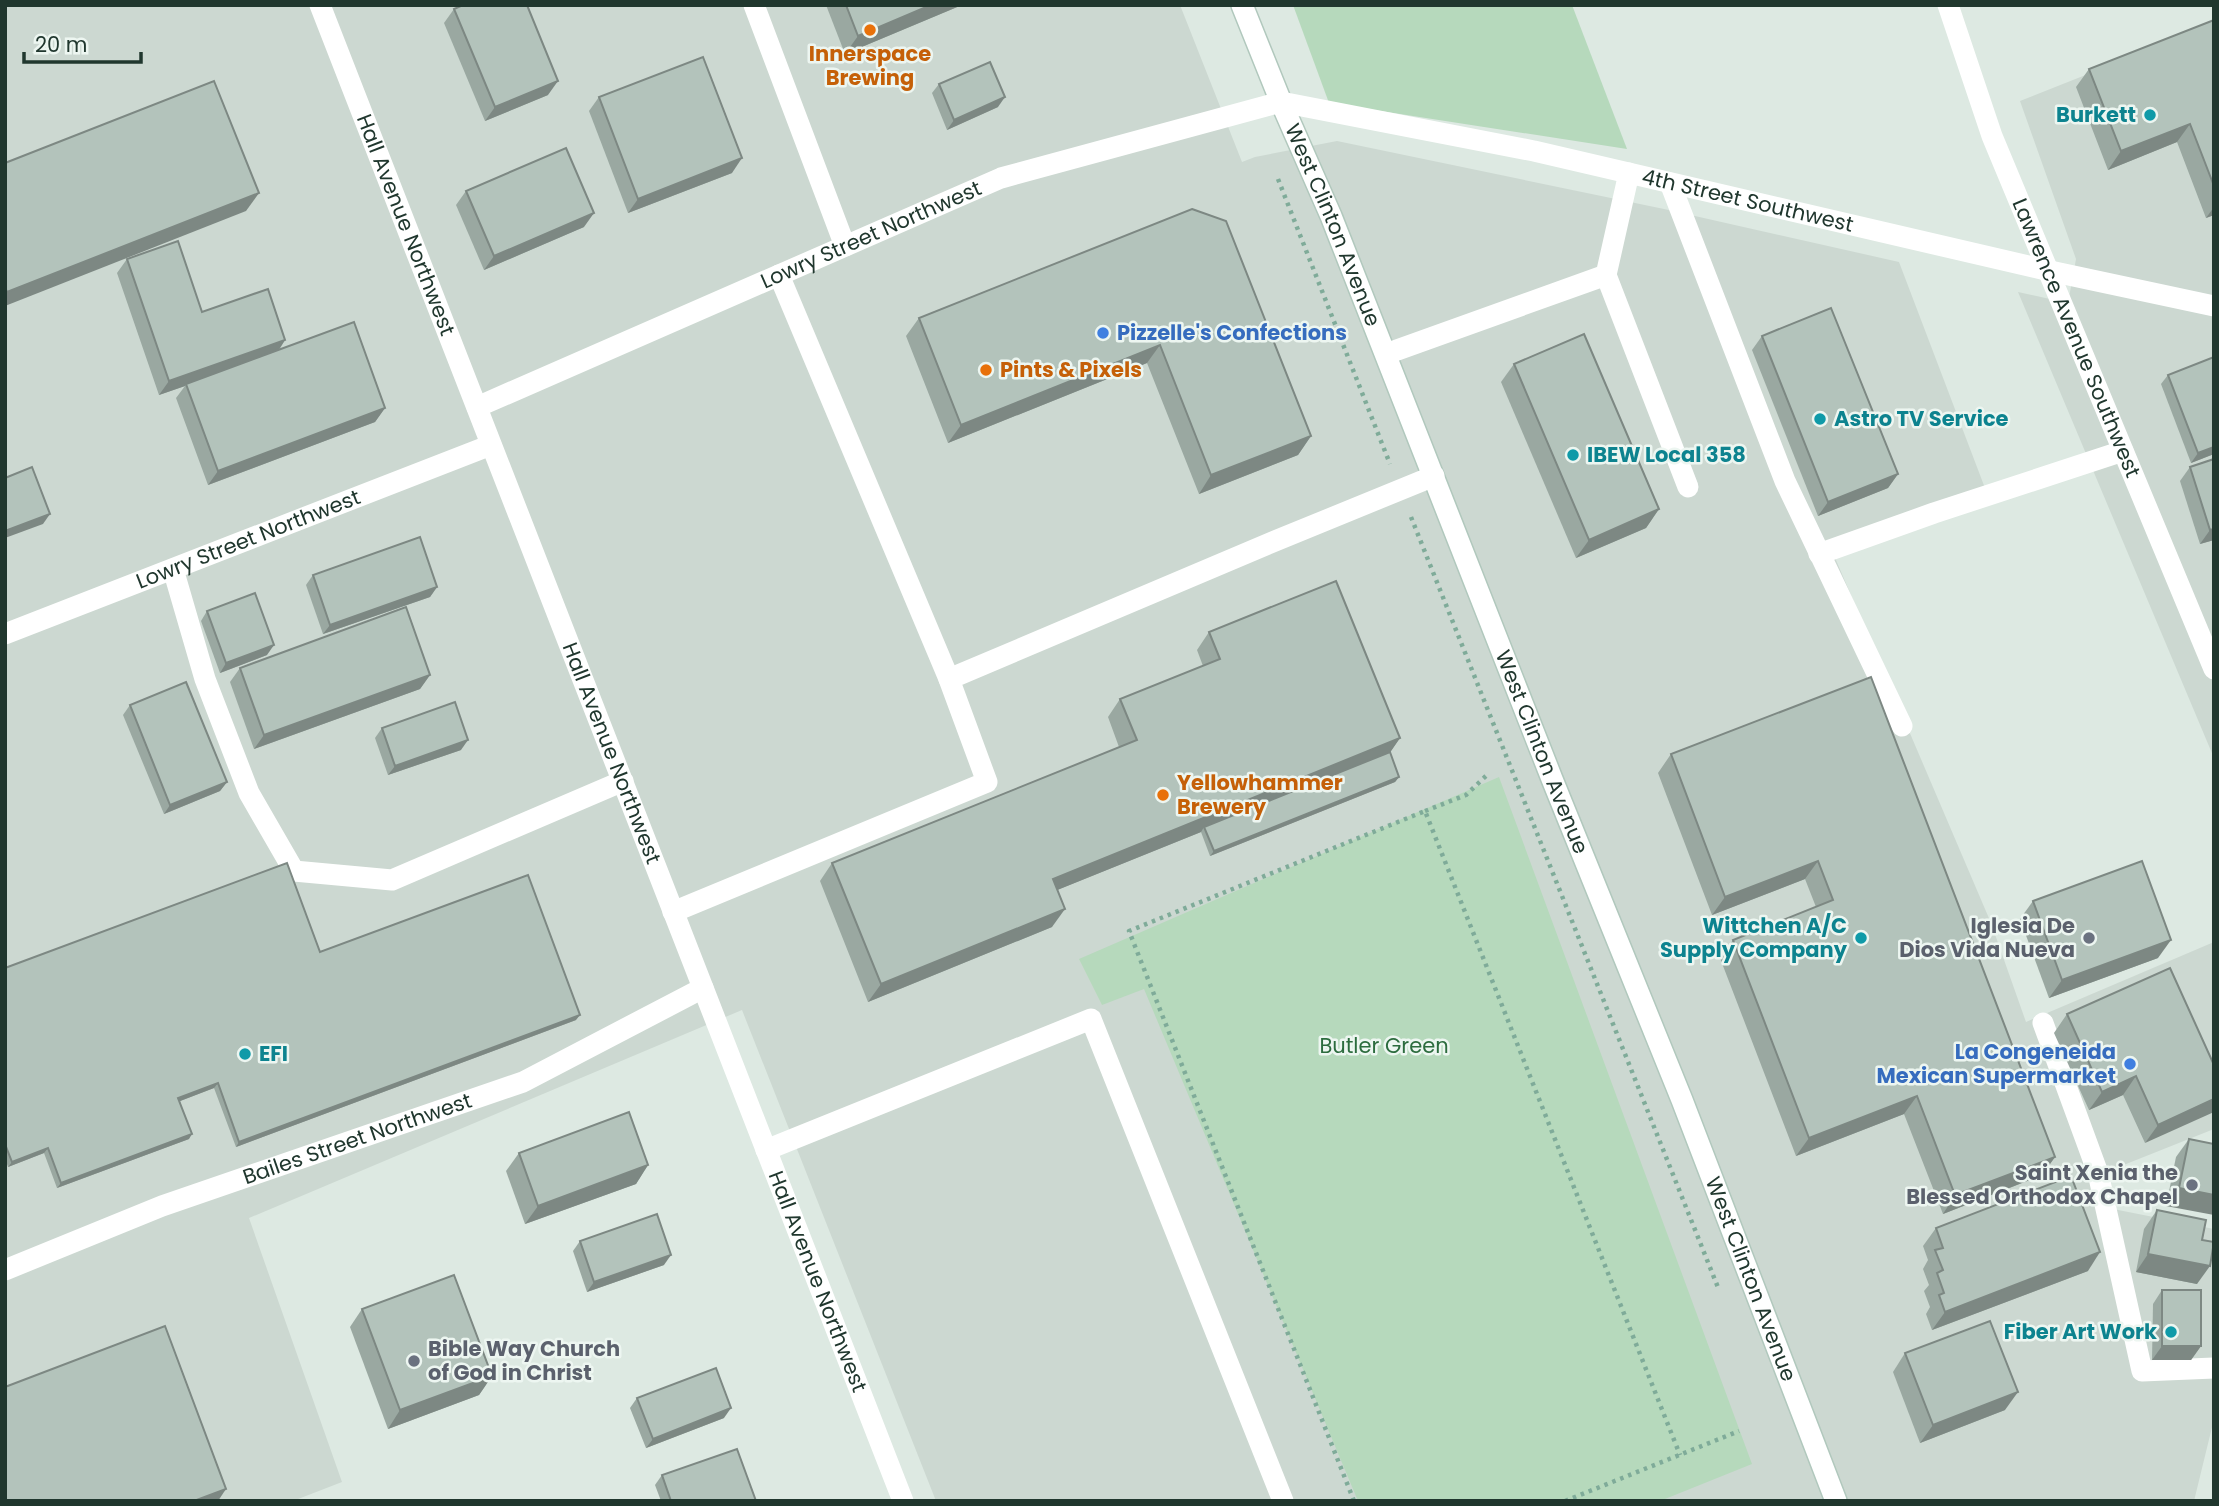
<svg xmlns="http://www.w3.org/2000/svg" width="2219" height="1506" font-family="Poppins,sans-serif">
  <rect width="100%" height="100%" fill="#dde9e2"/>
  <!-- built -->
  <g fill="#ccd8d1">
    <path d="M5,5h1175l62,157 13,-5 82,-16 327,68 235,53 89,234 -155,57 158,370 35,99 188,-80v187l-123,49 7,28 116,23v190l-20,82h-1258l-194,-491 -493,208 93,264 -49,19h-288z"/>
    <path d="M2214,24v734l-196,-466 50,11 8,-44 -56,-158z"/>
  </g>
  <!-- green -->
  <g fill="#b6d9bc">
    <path d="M1293,5h279l55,144 -298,-46z"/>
    <path d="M1499,777l253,687 -92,37h-302l-214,-512 -42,16 -23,-46z"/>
  </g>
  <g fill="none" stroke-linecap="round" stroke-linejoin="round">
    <!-- secondary casing -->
    <g stroke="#b1c8bd" stroke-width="24">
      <g id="secondary">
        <path id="s6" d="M1242,5l39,97 50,114 221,563 130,321 154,401"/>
      </g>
    </g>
    <!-- path -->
    <g stroke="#7fab99" stroke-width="4.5" stroke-dasharray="3.5 5" stroke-linecap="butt">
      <path d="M1278,179l112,285"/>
      <path d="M1411,517l308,773"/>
      <path d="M1425,811l41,-16 23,-22"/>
      <path d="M1354,1501l-225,-570 296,-120 255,644"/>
      <path d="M1565,1501l174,-70"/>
    </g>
    <!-- lane -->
    <g stroke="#fff" stroke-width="21">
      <path d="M1670,183l115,298 117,245"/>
      <path d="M779,275l170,404"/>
      <path d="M1606,275l82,212"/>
      <path d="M1386,354l220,-79 23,-102"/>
      <path d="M1819,554l115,-41 189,-62"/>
      <path d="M173,569l32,110 44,114 45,78 98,9 231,-99"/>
      <path d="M673,912l314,-130 -38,-103 326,-138 159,-65"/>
      <path d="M2043,1023l55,150 44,198 72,-3"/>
      <path d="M766,1150l325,-131 192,482"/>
    </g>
    <!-- street -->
    <g stroke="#fff" stroke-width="21">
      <path id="s1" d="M320,5l583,1496"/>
      <path d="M754,5l91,241"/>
      <path id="s2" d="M1948,5l44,131 222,533"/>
      <path id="s3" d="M477,407l524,-229 280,-76 253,49 516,120 164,35"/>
      <path id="s4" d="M5,634l486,-189"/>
      <path id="s5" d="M5,1270l157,-64 361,-124 180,-94"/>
    </g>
    <!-- secondary -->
    <use href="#secondary" stroke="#fff" stroke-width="21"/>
  </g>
  <!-- wall -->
  <g fill="#9aa8a1">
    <path d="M826,5h136l-117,49z"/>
    <path d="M454,9l94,86 -63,26 -41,-98z"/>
    <path d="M2214,20v195l-8,3 -29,-76 -69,28 -32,-83 13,-18z"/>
    <path d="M939,84l59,23 -51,23 -15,-37z"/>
    <path d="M599,97l133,76 -104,40 -39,-102z"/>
    <path d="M466,191l118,36 -100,43 -28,-65z"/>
    <path d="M1192,209l119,227 -13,19 -99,39 -52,-131 -199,80 -42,-107 13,-18z"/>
    <path d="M127,259l75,53 83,28 -6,10 106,58 -10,14 -167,63 -32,-87 9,-12 -26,9 -42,-122z"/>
    <path d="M1762,336l136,138 -10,14 -70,28 -66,-166z"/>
    <path d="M1514,364l145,145 -13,19 -70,30 -75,-176z"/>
    <path d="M2168,375l46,79 -23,9 -30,-79z"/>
    <path d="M2190,467l24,73 -14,4 -20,-63z"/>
    <path d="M313,575l124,12 -7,10 -107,37 -17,-49z"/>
    <path d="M207,611l60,44 -47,18 -19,-52z"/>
    <path d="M1209,632l191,106 -10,14 9,25 -4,5 -185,74 -9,-24 -144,58 -5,37 -184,75 -48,-121 12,-18 287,-116 -11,-30 12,-18 83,-33 -6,-16z"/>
    <path d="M240,668l190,7 -10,14 -166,60 -24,-67z"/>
    <path d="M1871,677l184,480 -13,18 -99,39 -39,-100 -108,42 -76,-198 13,-18 83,-33 -11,-28 -93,36 -54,-142 13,-19z"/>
    <path d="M130,705l97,77 -7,9 -56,23 -41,-99z"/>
    <path d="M382,728l79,22 -73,25 -13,-37z"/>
    <path d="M2033,901l125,57 -109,40 -29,-79z"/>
    <path d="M320,952l256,68 -340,127 -22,-59 -34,13 9,38 -132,49 -13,-35 -36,14 -3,-9v-190z"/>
    <path d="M2067,1014l147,51 -69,78 -22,-48 -34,15 -35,-77z"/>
    <path d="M2189,1139l25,5 -48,62 10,-49z"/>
    <path d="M519,1153l129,12 -12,19 -111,40 -19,-53z"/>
    <path d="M2157,1210l45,30 -5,44 -61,-12 8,-43z"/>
    <path d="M1936,1228l152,43 -156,59 -6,-16 4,-7 -6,-16 5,-6 -6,-16 5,-9 -5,-14z"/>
    <path d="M580,1241l84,24 -77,27 -14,-41z"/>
    <path d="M2162,1290l39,56 -10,14h-39l1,-56z"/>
    <path d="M362,1309l130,67 -13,19 -91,34 -38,-102z"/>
    <path d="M1905,1353l100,57 -85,33 -27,-71z"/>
    <path d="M637,1398l87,20 -78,30 -16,-40z"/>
    <path d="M662,1475l94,26h-95l-6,-16z"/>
  </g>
  <!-- shaded-wall -->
  <g fill="#7d8883">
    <path d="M931,5h31l-117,49 13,-18z"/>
    <path d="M558,81l-10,14 -63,26 10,-14z"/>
    <path d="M1005,97l-7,10 -51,23 7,-10z"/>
    <path d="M2190,124l-13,18 -69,28 13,-19z"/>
    <path d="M742,158l-10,15 -104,40 10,-14z"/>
    <path d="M259,193l-13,18 -241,95v-12l2,-2z"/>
    <path d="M2214,207v8l-8,3z"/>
    <path d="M594,213l-10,14 -100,43 10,-14z"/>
    <path d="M285,340l-9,14 -90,30 -1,2 -26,9 10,-14z"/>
    <path d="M1160,345l-13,18 -199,80 13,-18z"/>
    <path d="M385,408l-10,14 -167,63 10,-14z"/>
    <path d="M1311,436l-13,19 -99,39 12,-19z"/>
    <path d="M2214,447v7l-23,9 7,-10z"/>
    <path d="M1898,474l-10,14 -70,28 10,-14z"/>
    <path d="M1659,509l-13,19 -70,30 13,-18z"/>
    <path d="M50,514l-7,10 -38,14v-7z"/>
    <path d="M2214,529v11l-14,4 10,-14z"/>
    <path d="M437,587l-7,10 -107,37 7,-9z"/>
    <path d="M274,645l-7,10 -47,18 6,-10z"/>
    <path d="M430,675l-10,14 -166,60 10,-14z"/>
    <path d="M1400,738l-13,19 -183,70 -3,5 -161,65 13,-18z"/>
    <path d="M468,740l-7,10 -73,25 7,-9z"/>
    <path d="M1399,777l-4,5 -185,74 4,-5z"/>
    <path d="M227,782l-7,9 -56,23 6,-9z"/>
    <path d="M1818,861l-13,18 -93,36 13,-18z"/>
    <path d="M1065,909l-13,18 -184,75 13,-18z"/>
    <path d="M2171,940l-13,18 -109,40 13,-18z"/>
    <path d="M580,1015l-4,5 -340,127 3,-5z"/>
    <path d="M2136,1076l-13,19 -34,15 13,-18z"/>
    <path d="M218,1083l-4,5 -39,15 3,-5z"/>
    <path d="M1917,1096l-13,18 -108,42 13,-18z"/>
    <path d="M2214,1099v13l-69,31 13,-18z"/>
    <path d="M192,1134l-3,5 -132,49 4,-5z"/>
    <path d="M48,1148l-4,5 -36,14 4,-5z"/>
    <path d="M2055,1157l-13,18 -99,39 12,-19z"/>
    <path d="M648,1165l-12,19 -111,40 13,-18z"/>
    <path d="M2179,1188l35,7v20l-48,-9z"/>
    <path d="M2100,1252l-12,19 -156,59 13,-18z"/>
    <path d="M2148,1254l62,12 -13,18 -61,-12z"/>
    <path d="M671,1255l-7,10 -77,27 7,-10z"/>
    <path d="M2162,1346h39l-10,14h-39z"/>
    <path d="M492,1376l-13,19 -91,34 12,-19z"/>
    <path d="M2018,1392l-13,18 -85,33 13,-18z"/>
    <path d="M731,1408l-7,10 -78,30 7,-9z"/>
    <path d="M226,1489l-8,12h-24z"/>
  </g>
  <!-- building -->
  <g fill="#b3c3bb" stroke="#7d8883" stroke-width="2">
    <path d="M463,5h64l31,76 -63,26 -41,-98z"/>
    <path d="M846,5h85l-73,31z"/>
    <path d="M2214,20v166l-24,-62 -69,27 -32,-82z"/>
    <path d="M703,57l39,101 -104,41 -39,-102z"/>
    <path d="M990,62l15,35 -51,23 -15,-36z"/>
    <path d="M214,81l45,112 -252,99 -2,-5v-124z"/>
    <path d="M566,148l28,65 -100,43 -28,-65z"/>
    <path d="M1192,209l34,12 85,215 -100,39 -51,-130 -199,80 -42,-107z"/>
    <path d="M178,241l24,71 66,-23 17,51 -116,41 -42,-122z"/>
    <path d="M1831,308l67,166 -70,28 -66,-166z"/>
    <path d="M354,322l31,86 -167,63 -32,-87z"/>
    <path d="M1584,334l75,175 -70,31 -75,-176z"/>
    <path d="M2214,357v90l-16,6 -30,-78z"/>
    <path d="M2214,459v70l-4,1 -20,-63z"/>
    <path d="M32,467l18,47 -45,17v-53z"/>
    <path d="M420,537l17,50 -107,38 -17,-50z"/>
    <path d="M1336,581l64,157 -347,141 12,30 -184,75 -49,-121 305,-123 -17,-41 100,-40 -11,-27z"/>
    <path d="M255,593l19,52 -48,18 -19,-52z"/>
    <path d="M406,607l24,68 -166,60 -24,-67z"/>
    <path d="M1871,677l184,480 -100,38 -38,-99 -108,42 -76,-198 100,-40 -15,-39 -93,36 -54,-143z"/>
    <path d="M186,682l41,100 -57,23 -40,-100z"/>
    <path d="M455,702l13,38 -73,26 -13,-38z"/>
    <path d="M1390,752l9,25 -185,74 -10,-24z"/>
    <path d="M2142,861l29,79 -109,40 -29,-79z"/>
    <path d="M287,863l33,89 208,-77 52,140 -341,127 -21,-59 -40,15 14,36 -131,49 -13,-35 -36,14 -7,-18v-176z"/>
    <path d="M2170,968l44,97v34l-56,26 -22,-49 -34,16 -35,-78z"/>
    <path d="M629,1112l19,53 -110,41 -19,-53z"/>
    <path d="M2189,1139l25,5v51l-35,-7z"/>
    <path d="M2071,1176l29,76 -155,60 -6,-17 5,-2 -7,-20 6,-3 -8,-20 8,-2 -7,-20z"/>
    <path d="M2157,1210l49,10 -4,20 12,2 -4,24 -62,-12z"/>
    <path d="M657,1214l14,41 -77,27 -14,-41z"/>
    <path d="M454,1275l38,101 -92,34 -38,-101z"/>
    <rect x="2162" y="1290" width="39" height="56"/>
    <path d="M1990,1321l28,71 -85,33 -28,-72z"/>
    <path d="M165,1326l61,163 -32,12h-189v-114z"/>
    <path d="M716,1368l15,40 -78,31 -16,-41z"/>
    <path d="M737,1449l19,52h-85l-9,-26z"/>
  </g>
  <!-- markers -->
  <g fill="#e8710a" stroke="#edf6f1" stroke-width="2.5">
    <circle cx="870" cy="30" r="7"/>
    <circle cx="986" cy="370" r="7"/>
    <circle cx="1163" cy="795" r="7"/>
  </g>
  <g fill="#0f9aa8" stroke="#edf6f1" stroke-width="2.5">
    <circle cx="2150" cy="115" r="7"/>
    <circle cx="1820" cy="419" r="7"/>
    <circle cx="1573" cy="455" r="7"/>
    <circle cx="1861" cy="938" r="7"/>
    <circle cx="245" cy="1054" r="7"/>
    <circle cx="2171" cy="1332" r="7"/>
  </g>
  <g fill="#3f7fe0" stroke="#edf6f1" stroke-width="2.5">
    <circle cx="1103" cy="333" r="7"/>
    <circle cx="2130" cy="1064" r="7"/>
  </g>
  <g fill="#6b7280" stroke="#edf6f1" stroke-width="2.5">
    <circle cx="2089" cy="938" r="7"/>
    <circle cx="2192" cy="1185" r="7"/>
    <circle cx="414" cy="1361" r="7"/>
  </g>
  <g text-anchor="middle" stroke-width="5" stroke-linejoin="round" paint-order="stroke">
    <!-- food labels -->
    <g font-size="21" font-weight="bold" fill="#c56008" stroke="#edf6f1" text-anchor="start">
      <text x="870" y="61" text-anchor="middle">Innerspace<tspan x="870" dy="24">Brewing</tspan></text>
      <text x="1000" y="377">Pints &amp; Pixels</text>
      <text x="1177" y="790">Yellowhammer<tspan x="1177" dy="24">Brewery</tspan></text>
    </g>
    <!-- culture labels -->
    <g font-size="21" font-weight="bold" fill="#0d838f" stroke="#edf6f1" text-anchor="end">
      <text x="2136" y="122">Burkett</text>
      <text x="1834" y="426" text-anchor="start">Astro TV Service</text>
      <text x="1587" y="462" text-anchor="start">IBEW Local 358</text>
      <text x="1847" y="933">Wittchen A/C<tspan x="1847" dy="24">Supply Company</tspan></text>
      <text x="259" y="1061" text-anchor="start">EFI</text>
      <text x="2157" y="1339">Fiber Art Work</text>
    </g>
    <!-- street labels -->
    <g font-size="21" fill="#20372e" stroke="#edf6f1">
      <text dy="7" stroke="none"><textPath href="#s3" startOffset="1339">4th Street Southwest</textPath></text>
      <text dy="7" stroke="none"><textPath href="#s1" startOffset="236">Hall Avenue Northwest</textPath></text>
      <text dy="7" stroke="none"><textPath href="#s6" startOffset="238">West Clinton Avenue</textPath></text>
      <text dy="7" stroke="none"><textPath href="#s3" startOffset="430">Lowry Street Northwest</textPath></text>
      <text dy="7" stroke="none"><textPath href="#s2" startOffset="357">Lawrence Avenue Southwest</textPath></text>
      <text dy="7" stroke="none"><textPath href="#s4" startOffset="261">Lowry Street Northwest</textPath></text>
      <text dy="7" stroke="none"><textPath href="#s6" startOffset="805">West Clinton Avenue</textPath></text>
      <text dy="7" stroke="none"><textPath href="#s1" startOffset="803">Hall Avenue Northwest</textPath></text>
      <text dy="7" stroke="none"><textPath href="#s5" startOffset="376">Bailes Street Northwest</textPath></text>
      <text dy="7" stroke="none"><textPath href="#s6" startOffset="1372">West Clinton Avenue</textPath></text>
      <text dy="7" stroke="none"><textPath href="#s1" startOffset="1370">Hall Avenue Northwest</textPath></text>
    </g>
    <!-- shop labels -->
    <g font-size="21" font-weight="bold" fill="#366cbe" stroke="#edf6f1" text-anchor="start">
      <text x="1117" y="340">Pizzelle's Confections</text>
      <text x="2116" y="1059" text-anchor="end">La Congeneida<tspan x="2116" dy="24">Mexican Supermarket</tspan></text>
    </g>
    <!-- worship labels -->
    <g font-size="21" font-weight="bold" fill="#5b616d" stroke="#edf6f1" text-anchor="end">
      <text x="2075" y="933">Iglesia De<tspan x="2075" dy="24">Dios Vida Nueva</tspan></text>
      <text x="2178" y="1180">Saint Xenia the<tspan x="2178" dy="24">Blessed Orthodox Chapel</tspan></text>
      <text x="428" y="1356" text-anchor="start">Bible Way Church<tspan x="428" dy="24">of God in Christ</tspan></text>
    </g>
    <!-- park labels -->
    <g font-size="21" fill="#2c6c3e" stroke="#edf6f1">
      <text x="1384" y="1053">Butler Green</text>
    </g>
  </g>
  <!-- border -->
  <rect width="2219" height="1506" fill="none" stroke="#20372e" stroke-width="14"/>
  <!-- scale -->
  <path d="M24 52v10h117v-10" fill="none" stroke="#20372e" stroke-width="3.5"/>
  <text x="35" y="52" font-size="21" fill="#20372e" stroke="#edf6f1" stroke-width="5" paint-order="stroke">20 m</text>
</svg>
